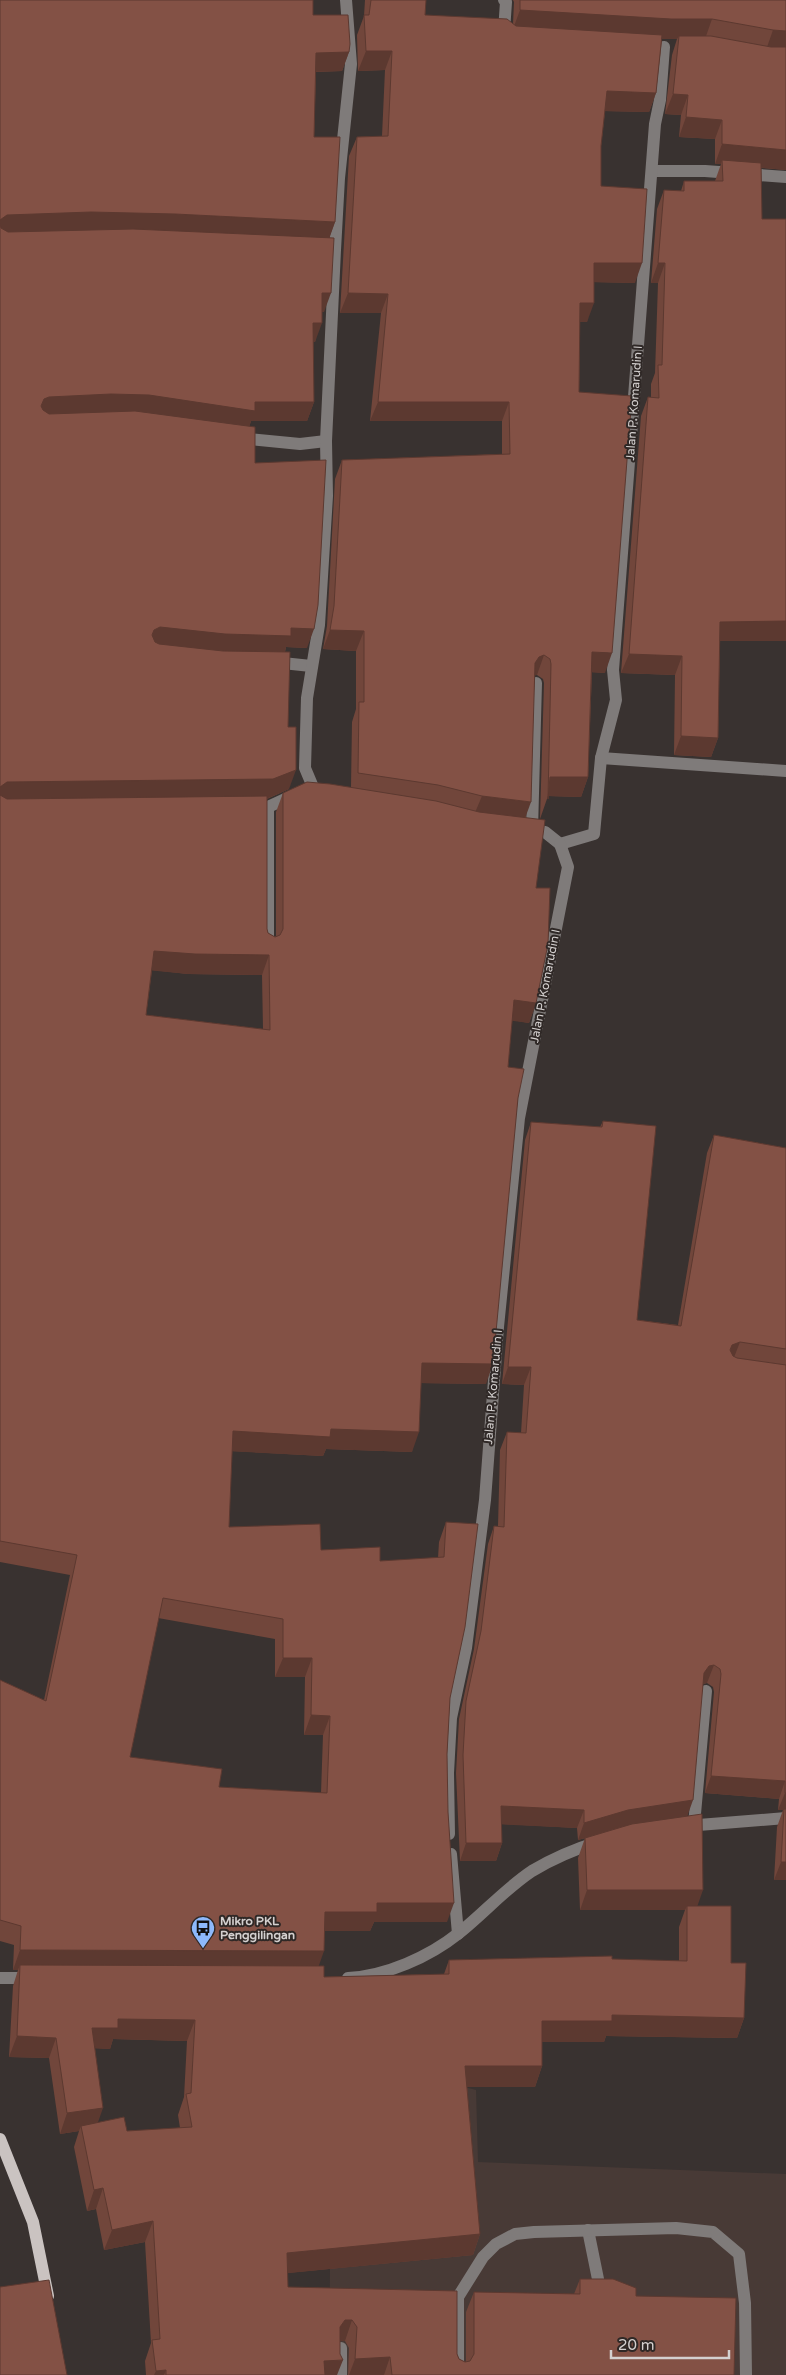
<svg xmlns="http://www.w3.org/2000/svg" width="786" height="2375" font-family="'Varela Round',sans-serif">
  <rect width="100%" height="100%" fill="#393230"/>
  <!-- built -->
  <path fill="#483a36" d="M332,2053l144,37 2,72 308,12v201h-457z"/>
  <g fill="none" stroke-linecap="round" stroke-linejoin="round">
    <!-- minor -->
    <g stroke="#7f7b7a" stroke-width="12">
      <path d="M504,0l2,2 -2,29 2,3"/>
      <path d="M652,171h53l81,6"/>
      <path d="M238,438l62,6 26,-3"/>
      <path d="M273,662l38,4"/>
      <path d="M601,758l185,13"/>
      <path d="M322,793l-9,-6 -8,-19 2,-70 12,-73 8,-129 -1,-55 9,-191 4,-72 12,-114 -5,-64"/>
      <path d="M250,807h18l26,-12"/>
      <path d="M268,807v140"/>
      <path d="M527,830l18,2 15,12"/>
      <path d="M532,830l4,-147"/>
      <path d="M560,844l34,-10 7,-76 15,-58 -3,-30 42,-546 5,-24 4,-53"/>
      <path d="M694,1825l12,-134"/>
      <path d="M686,1826l100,-8"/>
      <path d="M449,1834l-1,-61 3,-55 15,-70 19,-148 13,-173 21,-209 49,-251 -8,-23"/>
      <path d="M451,1854l7,80"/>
      <path d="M0,1978h33"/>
      <path d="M348,1978c38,-2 81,-21 111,-45 25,-20 46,-44 73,-62 20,-12 43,-22 66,-29"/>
      <path d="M588,2230l11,54 7,8"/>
      <path d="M341,2375v-27"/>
      <path d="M458,2375v-78l25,-40 13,-13 19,-10 19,-2 142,-4 37,4 26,22 6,49 1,72"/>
    </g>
    <!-- major -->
    <path stroke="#cac3c1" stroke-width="12" d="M0,2139l33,83 15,74"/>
  </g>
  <!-- wall -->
  <path fill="#71463b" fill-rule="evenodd" d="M0,0l313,15 36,37 -7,19 -26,1 -2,65 21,85 -6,16 -5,74h-2l-7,30h-2l1,60 -7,19h-56l-2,6 6,36 52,185 -21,-1 -1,5 3,75 1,62 -22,10v130l1,4 7,4 1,-1v-124l7,-19 68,-6 1,-65 4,-13v-58l-33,-2 4,-23 8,-147 7,-19 160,-6v-33h-132l11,-108h-41l9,-157 8,-19 25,-1 3,-66 -27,1 -1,-36 7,-19 1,-16h61l-1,15 88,9 1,-22 -1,-2h273v170l-25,-2 1,51 24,422h-66l-2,97 -7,19 -37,-2 1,-80 -54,-2 20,-257 7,-19h3v-13l4,-11 3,-90h-7l6,-74 7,-19 17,1 3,-10h31l6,-17h-6v-25l-36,-2 2,-22 -16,-1 7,-59 5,-16h-15l-6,54 -7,19 -44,-1 -4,35v40l34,97 -41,-1 -7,40h-7l-1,70 26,281 -13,-1 -4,105 -7,20 -33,-1 -8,23 4,-136 -1,-4 -6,-4h-2l-9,142 10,71v115l-7,20 -17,-3 -4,47 10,31 -32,286 -65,-1 -9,69 -86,-3 -3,7 -91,-5 -3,76 92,23 59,11 58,-3 1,-16 7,-20 4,176 -3,56v168h-73l-4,9h-46l-6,35 6,11 120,-3 5,-14 163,-1 67,2v-34l6,-17h-105l-2,-52 7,-20 23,-6 -30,8 -1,-12 -75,-4v19l-6,18h-36l-4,-88 3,-54 15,-70 14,-105 6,-18h4l2,-76 7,-18 14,1 3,-48 -22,-1 23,-244 6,-18 69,5 3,-6 34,199 41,5 29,-172 7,-18 72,13v732h-12l3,-53 6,-17h-5l1,-11 -74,-6 9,-101 -1,-5 -6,-4 -4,1 -16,132 10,90 34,57 13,55 -7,20 -131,-2 -2,6h-62v24l-7,21h-68l13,147 -7,21 -186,18 1,14 169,67 2,5 6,3h1v-50l8,-20 100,2 6,-15 56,17 98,79h-386l1,-27 -4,-7h-5l-3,34h-191l-1,-14 6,-18 -6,-101 -41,8 -8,-41 -9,2 -13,-64 5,-16 -19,3 -11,-76 -40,-1 4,-71 5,-16h-5l1,-25 -14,-4v-261l44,20 26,-125 -70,-13zM152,970l36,4 74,1 1,54 -117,-14zM158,1618l117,21v38h30l-1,58h19l-2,58 -102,-6 -89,-30zM113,2039l74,2 -3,56 -6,18 2,13 -53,3 -29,-8 -3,-75 15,1z"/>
  <!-- shaded-wall -->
  <g fill="#5c3930">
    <path d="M520,10l192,9 -7,20 -26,-3 -2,3h-13l-151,-10z"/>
    <path d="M773,30l13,1v20l-20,-1z"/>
    <path d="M366,51h26l-7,19 -27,1z"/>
    <path d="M349,52l-7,19 -33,1 7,-19z"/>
    <path d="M607,91l49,2 -7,19 -49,-1z"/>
    <path d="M673,94l15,1 -7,20 -16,-1z"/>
    <path d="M686,117l36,3 -7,19 -36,-2z"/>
    <path d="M722,144l64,6v20l-64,-6v-4l-1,4h-6z"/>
    <path d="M91,212l84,2 160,8 -7,20 -328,-7v-15l7,-5z"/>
    <path d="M594,263h48l-7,20 -48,-1z"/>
    <path d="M658,263h7l-7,20h-7z"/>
    <path d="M322,293h9l-7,19h-9z"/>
    <path d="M348,293l40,1 -7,19h-41z"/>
    <path d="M580,303h14l-7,19h-14z"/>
    <path d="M313,323h9l-7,19h-9z"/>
    <path d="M111,394l38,1 106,7h59l-7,19h-56l-3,10 -214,-6 10,-26 5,-2z"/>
    <path d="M378,402h131l-7,19h-132z"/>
    <path d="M786,621v20h-73l7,-19z"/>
    <path d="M160,627l131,1 23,1 -7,19 -21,-1 -2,8 -137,-5 7,-20z"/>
    <path d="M330,630l34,1 -8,20 -33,-2z"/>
    <path d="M592,652l20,1 -7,20 -20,-1z"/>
    <path d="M629,654l53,2 -7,19 -54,-2z"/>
    <path d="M544,655l-7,20 -5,1 3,-13 4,-6z"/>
    <path d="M681,736l37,2 -7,19 -37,-2z"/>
    <path d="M296,770l-7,19 -23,10 -266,3v-15l7,-5z"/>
    <path d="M550,777h38l-7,20 -33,-1z"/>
    <path d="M482,796l49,6 -7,19 -50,-6z"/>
    <path d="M154,951l115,4 -7,20 -74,-1 -41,-4z"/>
    <path d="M514,1000l22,3 -7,20 -23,-3z"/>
    <path d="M740,1342l-7,18 -7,3 6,-18z"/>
    <path d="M422,1363l71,1 -7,20 -71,-1z"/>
    <path d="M508,1367h23l-7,18 -22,-1z"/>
    <path d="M331,1429l88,3 -7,20 -86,-3 -3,7 -97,-5 7,-20z"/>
    <path d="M283,1658h29l-7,19h-30z"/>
    <path d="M714,1665l-7,18 -5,1 2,-11 5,-7z"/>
    <path d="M311,1715l19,1 -7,19h-19z"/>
    <path d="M711,1776l74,5 -6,18 -74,-6z"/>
    <path d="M785,1793h1v17h-8z"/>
    <path d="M693,1800l-6,17 -66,10 -43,13 6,-17 44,-13z"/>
    <path d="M501,1806l83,4 -7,18 -82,-4z"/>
    <path d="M466,1843h36l-6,18h-36z"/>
    <path d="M781,1862h5v18h-12z"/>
    <path d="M587,1890h116l-7,20 -9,-4 -2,4h-105z"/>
    <path d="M377,1903h77l-7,19h-73l-4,9h-52l7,-19z"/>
    <path d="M20,1950l304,1 -7,20 -297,-6 -2,5h-5z"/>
    <path d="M612,2015l132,3 -7,20 -131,-2 -2,6h-69l7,-21z"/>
    <path d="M118,2019l77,1 -8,21 -74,-2 -3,10 -25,-1 7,-20z"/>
    <path d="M17,2036l39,2 -7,20 -40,-1z"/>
    <path d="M465,2066h77l-7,21h-78z"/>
    <path d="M103,2108l-7,20 -15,-2 -2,5 -19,3 7,-21z"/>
    <path d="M103,2188l-7,21 -9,2 7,-21z"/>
    <path d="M153,2221l-8,21 -41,8 8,-20z"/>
    <path d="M480,2234l-7,21 -194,19 8,-21z"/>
    <path d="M345,2320h7l-7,21h-8l3,-14z"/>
    <path d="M390,2357l-6,18h-35l6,-16z"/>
    <path d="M343,2360l-6,15h-19l6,-14z"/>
    <path d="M166,2370l-2,5h-10l2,-4z"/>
  </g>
  <!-- building -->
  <g fill="#835145" stroke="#5c3930" fill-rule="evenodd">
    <path d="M0,0h313v15h35l2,29 -1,8 -33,1 -2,84h26l-5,85 -160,-8 -84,-2 -84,3 -7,5z"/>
    <path d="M371,0h55l-1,15 82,4 9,7 146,9 -6,58 -49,-2 -6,55v40l46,3 -5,74h-48v40h-14l-1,89 53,4 -20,257 -20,-1 -4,125h-38l-2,22 3,-135 -1,-5 -6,-4 -5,2 -4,6 -4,139 -49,-6 -44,-11 -80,-12 1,-71h5v-71l-34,-1 4,-24 8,-146 168,-6 -1,-52h-131l10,-108 -40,-1 9,-156 31,-1 4,-85h-26l-2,-36h5z"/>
    <path d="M520,0h266v31l-13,-1 -61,-11h-41l-151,-9z"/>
    <path d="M679,36h32l60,11h15v103l-64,-6v-24l-36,-3 2,-22 -15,-1z"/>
    <path d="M722,160l39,3 1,56h24v402l-66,1 -2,116 -37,-2 1,-80 -53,-2 19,-257 11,1 -1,-33h4l3,-102h-7l6,-73 20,1v-10h39z"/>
    <path d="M0,223l1,5 7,4 125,-3 201,9 -3,55h-9v30h-9l1,79h-59v9l-106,-16 -38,-1 -62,3 -5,2 -3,7 2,4 6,4 86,-3 120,16v36l71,-3 -8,145 -4,24 -23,-1v8l-66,-2 -65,-7 -6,3 -2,5 3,7 4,2 64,7 67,1 -2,75h8v43l-23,9 -266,3 -7,5z"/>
    <path d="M307,782l23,2 106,17 43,11 66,8 -9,68h14l-2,56 -12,59 -22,-3 -6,67 16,2 -6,29 -25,266 -71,-1 -3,69 -88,-3 -1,8 -97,-6 -4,96 91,-3 1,26 59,-3v14l64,-4 2,-35 32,2 -13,103 -15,71 -3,56 1,58 6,91h-77v9h-52l-1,39 -304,-1 1,-24 -21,-6v-240l46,21 31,-146 -77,-14v-752v6l7,4 260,-3v133l1,4 7,4 5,-2 3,-6v-136zM154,951l41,3 74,1 1,75 -124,-15zM163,1598l120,21v39h29l-1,57 19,1 -3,77 -108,-6 3,-18 -92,-12z"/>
    <path d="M603,1121l53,5 -19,194 44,6 33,-191 72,13v201l-46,-7 -8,3 -2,5 3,6 4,2 49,7v428h-1v-12l-74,-5 10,-102 -1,-5 -6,-4 -5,1 -5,7 -11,127 -65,10 -44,13v-13l-83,-4 1,37h-36l-3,-88 3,-54 15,-70 13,-105 10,1 3,-95 19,1 5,-66h-23l23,-245 71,5z"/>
    <path d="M784,1809h2v53h-5z"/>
    <path d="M702,1814l1,76h-116l-2,-52 47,-14z"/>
    <path d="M687,1906h44v57h15l-2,55 -132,-3v6h-70v45h-77l15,168 -193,19 1,34 169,4v63l2,5 6,3 5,-1 4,-7v-62l106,2v-15h33l23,9v8l100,2 -2,77h-342l-2,-18 -35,2 2,-32 -5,-7h-7l-5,7v27l3,6 -19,1 1,14h-159v-5l-10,1 -4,-31 8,-1 -7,-118 -41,9 -9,-42 -9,2 -13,-64 43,-9 3,14 65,-4 -6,-33 5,-1 4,-73 -77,-1v9h-26l11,80 -36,5 -11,-75 -39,-2 3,-71 304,1v11l125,-3v-14l163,-4v3l75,2z"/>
    <path d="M49,2280l18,95h-67v-88z"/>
  </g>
  <!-- icons -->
  <defs>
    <g id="bus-pin" transform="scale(1.25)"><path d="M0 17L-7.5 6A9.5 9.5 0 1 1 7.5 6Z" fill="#8db9fc" stroke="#2f2826"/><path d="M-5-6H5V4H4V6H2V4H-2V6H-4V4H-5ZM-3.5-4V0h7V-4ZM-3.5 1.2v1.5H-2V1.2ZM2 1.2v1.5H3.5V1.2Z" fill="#111"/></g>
  </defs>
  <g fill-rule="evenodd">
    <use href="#bus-pin" x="203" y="1928"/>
  </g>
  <g text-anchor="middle" stroke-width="4" stroke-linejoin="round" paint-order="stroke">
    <!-- street labels -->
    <g font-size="12" fill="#d4d0cf" stroke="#2f2826">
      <text transform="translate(634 403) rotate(-86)" y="4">Jalan P. Komarudin I</text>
      <text transform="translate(545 986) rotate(-79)" y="4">Jalan P. Komarudin I</text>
      <text transform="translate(493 1387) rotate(-85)" y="4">Jalan P. Komarudin I</text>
    </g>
    <!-- poi labels -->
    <g font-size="12" font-weight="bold" fill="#d4d0cf" stroke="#2f2826" text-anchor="start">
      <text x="220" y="1925">Mikro PKL<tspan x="220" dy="14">Penggilingan</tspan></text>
    </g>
  </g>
  <!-- scale -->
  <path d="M611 2350v8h118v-8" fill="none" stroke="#d4d0cf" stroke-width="2.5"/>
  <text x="618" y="2350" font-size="15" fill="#d4d0cf" stroke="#2f2826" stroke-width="4" paint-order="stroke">20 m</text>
</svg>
